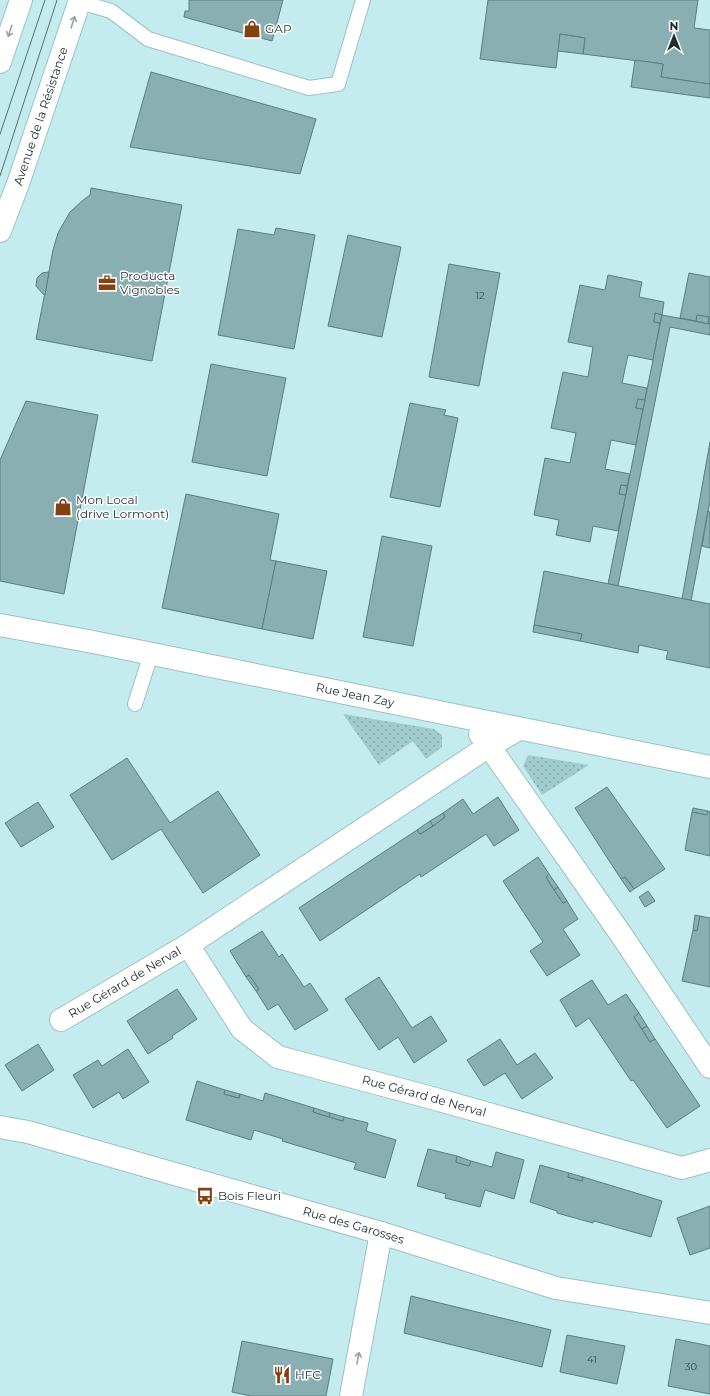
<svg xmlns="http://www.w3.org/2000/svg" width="710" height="1396" font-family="Montserrat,sans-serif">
  <defs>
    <pattern id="grass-dots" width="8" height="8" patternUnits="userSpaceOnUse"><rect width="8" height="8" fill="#a1ccce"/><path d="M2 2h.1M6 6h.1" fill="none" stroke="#83a6a8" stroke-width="1.8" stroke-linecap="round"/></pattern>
  </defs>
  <rect width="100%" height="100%" fill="#c4ebee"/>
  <!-- grass -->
  <g fill="url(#grass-dots)">
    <path d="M343,714l91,15 8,6v12l-16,12 -13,-18 -34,24z"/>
    <path d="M528,755l61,10 -47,30 -19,-29z"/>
  </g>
  <!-- building -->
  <g fill="#89afb2" stroke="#5a7e81">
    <path d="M189,0h94l-11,41 -88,-24 1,-6h4z"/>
    <path d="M488,0h210l-4,28 16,2v54l-49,-7 2,-13 -80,-10 2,-16 -25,-4 -4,34 -76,-9z"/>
    <path d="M560,34l25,4 -2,16 -25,-3z"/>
    <path d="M635,60l28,4 -2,13 49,7v14l-79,-11z"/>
    <path d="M151,72l165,47 -16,55 -170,-27z"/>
    <path d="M91,188l91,17 -30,156 -116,-22 17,-89 5,-17 12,-21 12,-11 8,-6z"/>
    <path d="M276,228l39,7 -21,114 -76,-14 20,-106 36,6z"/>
    <path d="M348,235l53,12 -19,90 -54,-11z"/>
    <path d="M449,264l51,9 -21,113 -50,-9z"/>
    <path d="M49,272l-4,23 -2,-1 -7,-8 1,-8 5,-5z"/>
    <path d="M689,273l21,4v47h-2l1,-7 -12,-2 -1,6 -16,-3z"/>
    <path d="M608,275l34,7 -3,15 25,5 -2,13 -7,-2 -1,9 6,1 -7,37 -25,-5 -6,28 25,5 -2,12 -7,-1 -2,9 7,1 -7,36 -25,-5 -6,29 25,5 -3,12 -6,-1 -2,9 7,1 -8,36 -25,-5 -3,16 -34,-7 3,-15 -25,-5 11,-57 25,5 6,-30 -25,-5 12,-56 25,5 5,-30 -25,-5 12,-57 25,5z"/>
    <path d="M655,313l7,2 -2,8 -6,-1z"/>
    <path d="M662,315l48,9v11l-40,-8 -52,259 -10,-2z"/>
    <path d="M697,315l12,2 -1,7 -12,-3z"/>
    <path d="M211,364l75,14 -19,98 -75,-14z"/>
    <path d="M638,399l7,1 -2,9 -7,-1z"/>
    <path d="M26,401l72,14 -34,179 -64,-13v-121z"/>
    <path d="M410,403l36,7 -2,5 14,3 -18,89 -50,-10z"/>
    <path d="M710,442v59l-19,100 -9,-2z"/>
    <path d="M621,485l6,1 -1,9 -7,-1z"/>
    <path d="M186,494l93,20 -9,46 6,1 -14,68 -100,-21z"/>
    <path d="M708,511l2,1v36l-8,-2z"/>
    <path d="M382,536l50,10 -19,100 -50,-9z"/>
    <path d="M276,561l51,10 -14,68 -51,-10z"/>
    <path d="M544,571l166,33v64l-44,-9 2,-8 -29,-6 -1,8 -58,-12 2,-7 -48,-9z"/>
    <path d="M534,625l48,9 -2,7 -47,-9z"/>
    <path d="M127,758l43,65 48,-32 42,64 -57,38 -42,-64 -49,31 -42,-65z"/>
    <path d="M607,787l58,82 -31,20 -9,-12 -4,2 -46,-71z"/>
    <path d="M498,797l21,33 -25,16 -8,-12 -65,43 -1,-3 -100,67 -21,-33 118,-78 3,4 13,-8 12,-9 -2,-4 20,-14 10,15z"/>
    <path d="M38,802l16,25 -33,20 -16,-24z"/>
    <path d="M693,808l15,3 -1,4 -15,-3z"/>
    <path d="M708,811l2,1v44l-25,-6 7,-38 15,3z"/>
    <path d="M443,813l2,4 -12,9 -3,-5z"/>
    <path d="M430,821l3,5 -13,8 -3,-4z"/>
    <path d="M538,857l11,17 -3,3 17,26 4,-2 11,18 -15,10 17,26 -33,21 -17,-25 13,-9 -40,-61z"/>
    <path d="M549,874l9,13 -4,3 -8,-13z"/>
    <path d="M625,877l9,12 -4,3 -9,-13z"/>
    <path d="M558,887l9,14 -4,2 -9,-13z"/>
    <path d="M648,891l7,10 -10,6 -6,-10z"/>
    <path d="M695,915l5,1 -3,15 -4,-1z"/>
    <path d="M700,916l10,2v69l-28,-6 11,-51 4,1z"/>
    <path d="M262,931l17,26 3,-3 22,33 6,-4 18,27 -33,20 -17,-26 -10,6 -12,-19 3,-2 -10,-14 -3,2 -16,-26z"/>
    <path d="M249,975l10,14 -3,2 -10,-14z"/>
    <path d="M379,977l33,51 19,-12 16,25 -33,22 -16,-26 -19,13 -34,-51z"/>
    <path d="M592,980l16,25 18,-11 13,19 -5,4 16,25 5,-3 45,67 -33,22 -34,-48 -2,1 -42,-63 -13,9 -16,-27z"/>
    <path d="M177,989l20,30 -25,17 1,2 -25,16 -21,-33z"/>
    <path d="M639,1013l8,13 -5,3 -8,-12z"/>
    <path d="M647,1026l8,13 -5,3 -8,-13z"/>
    <path d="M500,1039l17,26 18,-12 18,25 -31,21 -17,-26 -21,13 -17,-26z"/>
    <path d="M38,1044l16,26 -32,21 -17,-26z"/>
    <path d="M128,1049l21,33 -26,17 -4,-7 -26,16 -20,-33 25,-15 4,6z"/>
    <path d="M197,1081l28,9 -1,4 15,4 1,-4 23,7 2,-8 49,15 -1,4 30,9 1,-4 24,6 -2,8 30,9 -11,38 -31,-9 2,-6 -74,-22 1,-2 -29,-9 -3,10 -65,-20z"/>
    <path d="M225,1090l15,4 -1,4 -15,-4z"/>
    <path d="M314,1108l16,5 -1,4 -16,-5z"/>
    <path d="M330,1113l14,4 -1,4 -14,-4z"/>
    <path d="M428,1149l29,7 -1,6 13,4 2,-5 21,6 4,-15 28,8 -10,39 -29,-9 -5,17 -35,-9 1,-4 -29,-8z"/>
    <path d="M457,1156l14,5 -2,5 -13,-4z"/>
    <path d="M540,1165l29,8 -1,4 14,4 1,-4 79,24 -11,36 -57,-16 -1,2 -36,-10v-2l-27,-9z"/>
    <path d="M569,1173l14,4 -1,4 -14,-4z"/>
    <path d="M710,1206v42l-20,7 -13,-37z"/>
    <path d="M411,1296l140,34 -9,37 -138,-34z"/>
    <path d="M567,1335l58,11 -8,38 -57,-12z"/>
    <path d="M676,1339l34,7v48l-42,-8z"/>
    <path d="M242,1341l91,18 -7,37h-75l-19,-4z"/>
  </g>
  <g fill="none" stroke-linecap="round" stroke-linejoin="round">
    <!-- service casing -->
    <g stroke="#9bc1c4" stroke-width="16">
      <g id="service">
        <path d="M80,2l31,9 37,28 161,49 29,-4 25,-84"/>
        <path d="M135,704l16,-50"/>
      </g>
    </g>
    <!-- minor casing -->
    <g stroke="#9bc1c4" stroke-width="24">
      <g id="minor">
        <path id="s1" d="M0,625l88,16 622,126"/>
        <path id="s2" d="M519,729l-30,17 -301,199 54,84 36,28 143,38 261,73 28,-8"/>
        <path d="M480,734l9,12 131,187 90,134"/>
        <path id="s3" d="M61,1020l127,-75"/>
        <path id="s4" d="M0,1127l28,5 353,101 175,55 154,25"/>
        <path d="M351,1396l30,-163"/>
      </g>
    </g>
    <!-- tertiary casing -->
    <g stroke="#9bc1c4" stroke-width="24">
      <g id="tertiary">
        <path d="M0,62l21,-62"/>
        <path id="s5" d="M0,231l19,-50 61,-181"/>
      </g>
    </g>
    <!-- service -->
    <use href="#service" stroke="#fff" stroke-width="14"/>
    <!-- minor -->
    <use href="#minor" stroke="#fff" stroke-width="22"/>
    <!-- tertiary -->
    <use href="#tertiary" stroke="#fff" stroke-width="22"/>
    <!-- tram -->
    <g stroke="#587071" stroke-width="1">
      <path d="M0,134l45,-134"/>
      <path d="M0,176l57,-176"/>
    </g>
  </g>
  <!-- one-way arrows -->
  <defs><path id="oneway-shaft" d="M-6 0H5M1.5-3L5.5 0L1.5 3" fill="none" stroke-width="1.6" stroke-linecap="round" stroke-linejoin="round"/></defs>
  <g stroke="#9aa1a1">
    <use href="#oneway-shaft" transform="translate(73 22) rotate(-72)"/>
    <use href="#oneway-shaft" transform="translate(10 31) rotate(108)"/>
    <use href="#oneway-shaft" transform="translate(358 1358) rotate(-80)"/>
  </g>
  <!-- icons -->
  <defs>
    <g id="shop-bare" transform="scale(1.38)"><path d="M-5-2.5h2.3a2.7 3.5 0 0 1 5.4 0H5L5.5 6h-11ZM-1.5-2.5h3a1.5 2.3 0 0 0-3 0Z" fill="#844110" stroke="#fff" stroke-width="2.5" paint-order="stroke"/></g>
    <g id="office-bare" transform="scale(1.38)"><path d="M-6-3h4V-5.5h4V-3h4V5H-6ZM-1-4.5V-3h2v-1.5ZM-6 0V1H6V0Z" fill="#844110" stroke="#fff" stroke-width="2.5" paint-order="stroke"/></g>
    <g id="bus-bare" transform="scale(1.38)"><path d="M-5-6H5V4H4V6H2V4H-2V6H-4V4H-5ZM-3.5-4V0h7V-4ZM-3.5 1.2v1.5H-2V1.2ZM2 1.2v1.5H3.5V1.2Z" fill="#844110" stroke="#fff" stroke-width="2.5" paint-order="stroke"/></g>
    <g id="restaurant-bare" transform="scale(1.38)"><path d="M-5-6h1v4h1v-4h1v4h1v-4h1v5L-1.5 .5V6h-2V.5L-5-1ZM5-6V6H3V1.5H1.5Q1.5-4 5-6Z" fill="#844110" stroke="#fff" stroke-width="2.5" paint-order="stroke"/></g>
  </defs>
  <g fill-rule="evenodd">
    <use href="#shop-bare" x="252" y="29"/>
    <use href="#office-bare" x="107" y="283"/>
    <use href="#shop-bare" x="63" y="507"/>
    <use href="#bus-bare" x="205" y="1196"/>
    <use href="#restaurant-bare" x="282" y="1375"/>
  </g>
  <g text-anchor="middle" stroke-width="3" stroke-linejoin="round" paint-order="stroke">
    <!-- number labels -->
    <g font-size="10" fill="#394e50">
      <text x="480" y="299">12</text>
      <text x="592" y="1363">41</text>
      <text x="691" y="1370">30</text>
    </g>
    <!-- poi labels -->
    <g font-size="12" fill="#1e2e2f" stroke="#fff" text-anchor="start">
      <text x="265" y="33">GAP</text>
      <text x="120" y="280">Producta<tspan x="120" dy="14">Vignobles</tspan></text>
      <text x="76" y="504">Mon Local<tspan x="76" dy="14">(drive Lormont)</tspan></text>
      <text x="218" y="1200">Bois Fleuri</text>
      <text x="295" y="1379">HFC</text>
    </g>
    <!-- street labels -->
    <g font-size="12" fill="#1e2e2f" stroke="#fff">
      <text dy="4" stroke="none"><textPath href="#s5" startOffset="122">Avenue de la Résistance</textPath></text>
      <text dy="4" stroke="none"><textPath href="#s1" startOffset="362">Rue Jean Zay</textPath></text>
      <text dy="4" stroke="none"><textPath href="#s3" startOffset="74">Rue Gérard de Nerval</textPath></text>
      <text dy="4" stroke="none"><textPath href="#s2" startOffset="692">Rue Gérard de Nerval</textPath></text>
      <text dy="4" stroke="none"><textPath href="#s4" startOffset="367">Rue des Garosses</textPath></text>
    </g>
  </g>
  <!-- north arrow -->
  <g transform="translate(674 36)" stroke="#ffffff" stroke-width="3" paint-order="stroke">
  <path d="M0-3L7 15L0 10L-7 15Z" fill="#1e2e2f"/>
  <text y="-6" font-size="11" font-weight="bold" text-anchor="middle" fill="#1e2e2f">N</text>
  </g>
</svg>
